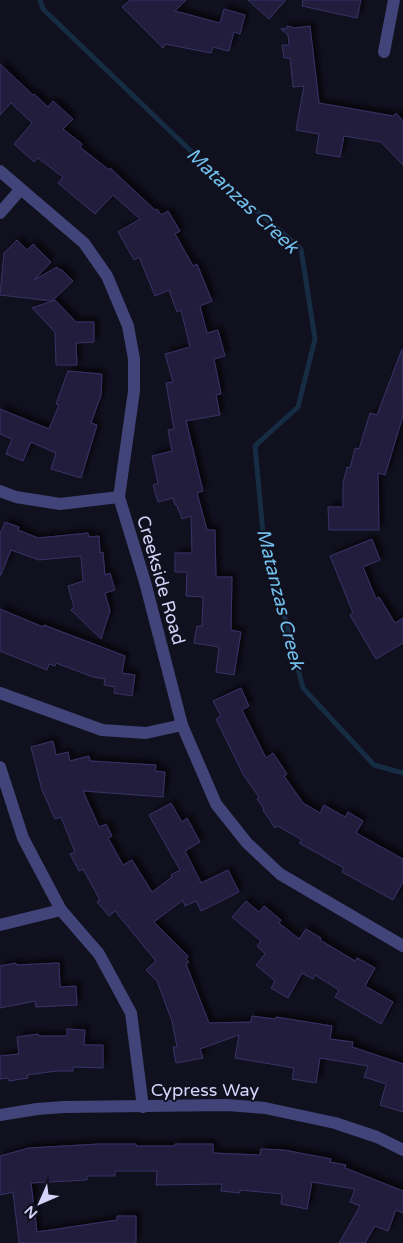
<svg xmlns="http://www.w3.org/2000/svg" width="403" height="1243" font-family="'Varela Round',sans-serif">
  <defs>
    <filter id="shadow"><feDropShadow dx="4.5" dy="-4.5" stdDeviation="2.5" flood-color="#0009"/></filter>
  </defs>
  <rect width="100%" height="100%" fill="#11101f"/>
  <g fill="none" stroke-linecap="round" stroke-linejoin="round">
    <!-- stream -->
    <path stroke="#162c43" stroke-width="5" d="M40,0l3,9 178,171 80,69 14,90 -17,68 -43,39 8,87 40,155 71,77 29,8"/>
  </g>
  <!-- building -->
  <g fill="#211e3e" stroke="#383366" filter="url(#shadow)">
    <path d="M130,0h56l-11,11 45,12 4,-14 21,6 -5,19 -6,-2 -5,19 -16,-4 -2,6 -46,-9 -2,4 -41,-41z"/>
    <path d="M248,0h38l-17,19z"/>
    <path d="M303,0h58l-4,18 -55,-12z"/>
    <path d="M287,26l8,2 15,-2 9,77 74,13 3,-3 7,8v44l-22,-23 -37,-6 -4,21 -24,-4 3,-19 -23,-4 8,-44 -11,1 -3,-29h-6l-2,-13h7l-1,-10 -7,-6 6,-1z"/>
    <path d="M0,64l33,31 1,-1 14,13 5,-6 20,18 -10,10 19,15 -2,3 29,23 1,-2 45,42 2,-1 4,6 7,-4 12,20 -5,3 18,32 4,-2 15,37 -12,5 7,27 11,-3 7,26 -11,3 7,35 -5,1 4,20 -34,6 17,70 -6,2 10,37h8l1,47h16l-1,53 10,2 -7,43 -18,-3 3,-25 -25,-4 3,-17h5l1,-29 -17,-1 1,-24h-12v-19h17l-1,-37 -9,3 -3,-9h-1l-1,-5h-2l-2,-7 -15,4 -5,-17 5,-2 -6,-27 20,-5 -4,-21 6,-1 -8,-46 7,-1 -8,-28 25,-7 -9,-37 -4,2 -8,-22 -14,6 -16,-39 -5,3 -16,-28 22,-13 -27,-24 -18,19 -37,-31 5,-6 -25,-19 -4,4 -20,-18 18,-21 -21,-20 -11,12z"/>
    <path d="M17,240l10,10 6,-6 18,18 -17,18 23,-13 3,3 1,-1 12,12 -21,20 -52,-6 4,-42z"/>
    <path d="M55,300l21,22h18v20l-18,1 1,22h-21l-1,-33 -23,-24z"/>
    <path d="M402,349l1,67 -18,59 -7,-2 1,57h-50l-1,-23h15v-24l4,-16 3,1 5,-20 4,1 11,-36 7,2z"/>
    <path d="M68,371l34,3 -1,21 -10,28 6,2 -16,53 -30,-9 5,-16 -25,-11 -8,19 -17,-7 6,-15 -12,-5v-25l49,20 10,-24 -3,-1z"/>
    <path d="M5,522l14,5 -1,3 20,8 50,-5 1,4 10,-1 1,17 3,-1 2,23 5,-2 5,17 -10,3 5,18 -9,28 -30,-29 3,-3 -6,-21 15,-5 -2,-25 -42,4 -28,-10 -10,25h-1v-41z"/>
    <path d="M372,539l8,21 -17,7 13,32 3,-2 16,26 8,-5v25l-27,16 -26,-44 3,-2 -23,-57z"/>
    <path d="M0,609l43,18 1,-2 81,31 -3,17 13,2 -3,21 -18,-3 1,-6 -11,-2 1,-6 -12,-2 -37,-14 -1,3 -6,-2 -2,6 -47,-19z"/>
    <path d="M241,688l8,18 -7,4 24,48 7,-5 14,21 -3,2 19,27 17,10 4,-8 21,12 3,-5 15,9 -7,12 47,26v23l-10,18 -51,-28 2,-4 -45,-25 3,-3 -24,-14 -3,2 -12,-18 1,-1 -7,-10 2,-2 -15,-21 -28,-57 5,-3 -8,-15z"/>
    <path d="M53,741l3,14 12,-3 2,9 19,-5 1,5 66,4 -1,6 10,1 -2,25 -80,-6 16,36 7,-3 6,12 -4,2 15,27 9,-5 20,32 20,-15 -1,-2 9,-5 -31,-55 22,-12 11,19 5,-4 13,24 -15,9 16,32 27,-13 11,22 -38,19 -5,-10 -11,5 -2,-6 -29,22 34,34 -2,3 3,3 -3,2 23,59 42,-1 1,-6 23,3 1,-2 56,9 -2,13 23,3 -1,5 51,17v48l-23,-7 6,-21 -22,-7 4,-11 -48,-8 -4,25 -24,-4 2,-11 -59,-10 4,-23 -39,14 3,9 -27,5 -3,-16h4l-5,-26 -15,-40 -11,-11 10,-9 -41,-50 -6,5 -12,-14 3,-2 -17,-31 -4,2 -9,-17 5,-2 -14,-35 -6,2 -13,-29 -11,-43z"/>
    <path d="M246,901l13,11 5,-6 17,14 -2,3 20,16 7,-10 15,9 -1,2 35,21 2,-3 18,10 -10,18 28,16 -12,22 -46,-27 4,-7 -24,-15 -2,4 -11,-6 -14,25 -17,-10 4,-7 -19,-16 9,-11 -8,-8 4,-5 -29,-24z"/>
    <path d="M16,963v2l43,-2 1,24 16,-1 1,19 -41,2 -1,-6 -35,7v-42z"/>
    <path d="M67,1029l18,1 -1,15h19v23l-30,-1v4h-16l-30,4 1,3 -19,3 -1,-3 -8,1v-23l19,-2 -2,-17 21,-3 1,2h28z"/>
    <path d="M99,1144h37v2h39v-2h38v9l47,2 1,-6 23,1 47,9 -1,3 16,3 -1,3 58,23v22l-7,-3 -8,21 -13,-5 -10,17h-26l21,-37 -10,-4 5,-13 -43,-7 -5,27 -26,-5 1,-10 -42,-4v3l-19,-2 1,-7 -66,1 1,-14h-42v5h-28v4l-56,3 6,49 80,-12v-4h19v27h-117l-6,-51 -13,3v-39l29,-8z"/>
  </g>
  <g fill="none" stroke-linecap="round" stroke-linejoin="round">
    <!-- minor -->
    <g stroke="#414478" stroke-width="12">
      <path d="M384,52l10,-52"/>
      <path d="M0,171l84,72 23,33 21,50 6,33v32l-15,106 26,85 37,143 34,79 31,39 33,31 123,72"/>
      <path d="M0,213l20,-23"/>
      <path d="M0,491l16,6 44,7 59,-7"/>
      <path d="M0,693l102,37 44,3 36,-8"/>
      <path d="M0,767l23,71 38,72 38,44 32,59 12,94"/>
      <path d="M0,925l61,-15"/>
      <path d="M0,1115l37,-6 27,-2 163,-2 38,3 70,15 42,14 26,13"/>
    </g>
  </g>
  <g text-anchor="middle" stroke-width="4" stroke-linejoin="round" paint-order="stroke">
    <!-- street labels -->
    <g font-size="18" fill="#d4d4f9" stroke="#11101f">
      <text transform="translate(161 580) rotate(74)" y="6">Creekside Road</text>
      <text x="205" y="1096">Cypress Way</text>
    </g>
    <!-- water labels -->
    <g font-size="19" font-style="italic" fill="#70bfeb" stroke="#11101f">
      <text transform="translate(243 200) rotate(43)" y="7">Matanzas Creek</text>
      <text transform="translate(281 599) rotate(76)" y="7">Matanzas Creek</text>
    </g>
  </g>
  <!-- north arrow -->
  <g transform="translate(40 1203) rotate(225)" stroke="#11101f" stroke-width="4" paint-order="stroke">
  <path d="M0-4L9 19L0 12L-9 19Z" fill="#d4d4f9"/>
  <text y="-8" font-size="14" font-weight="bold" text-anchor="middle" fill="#d4d4f9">N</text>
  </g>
</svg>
